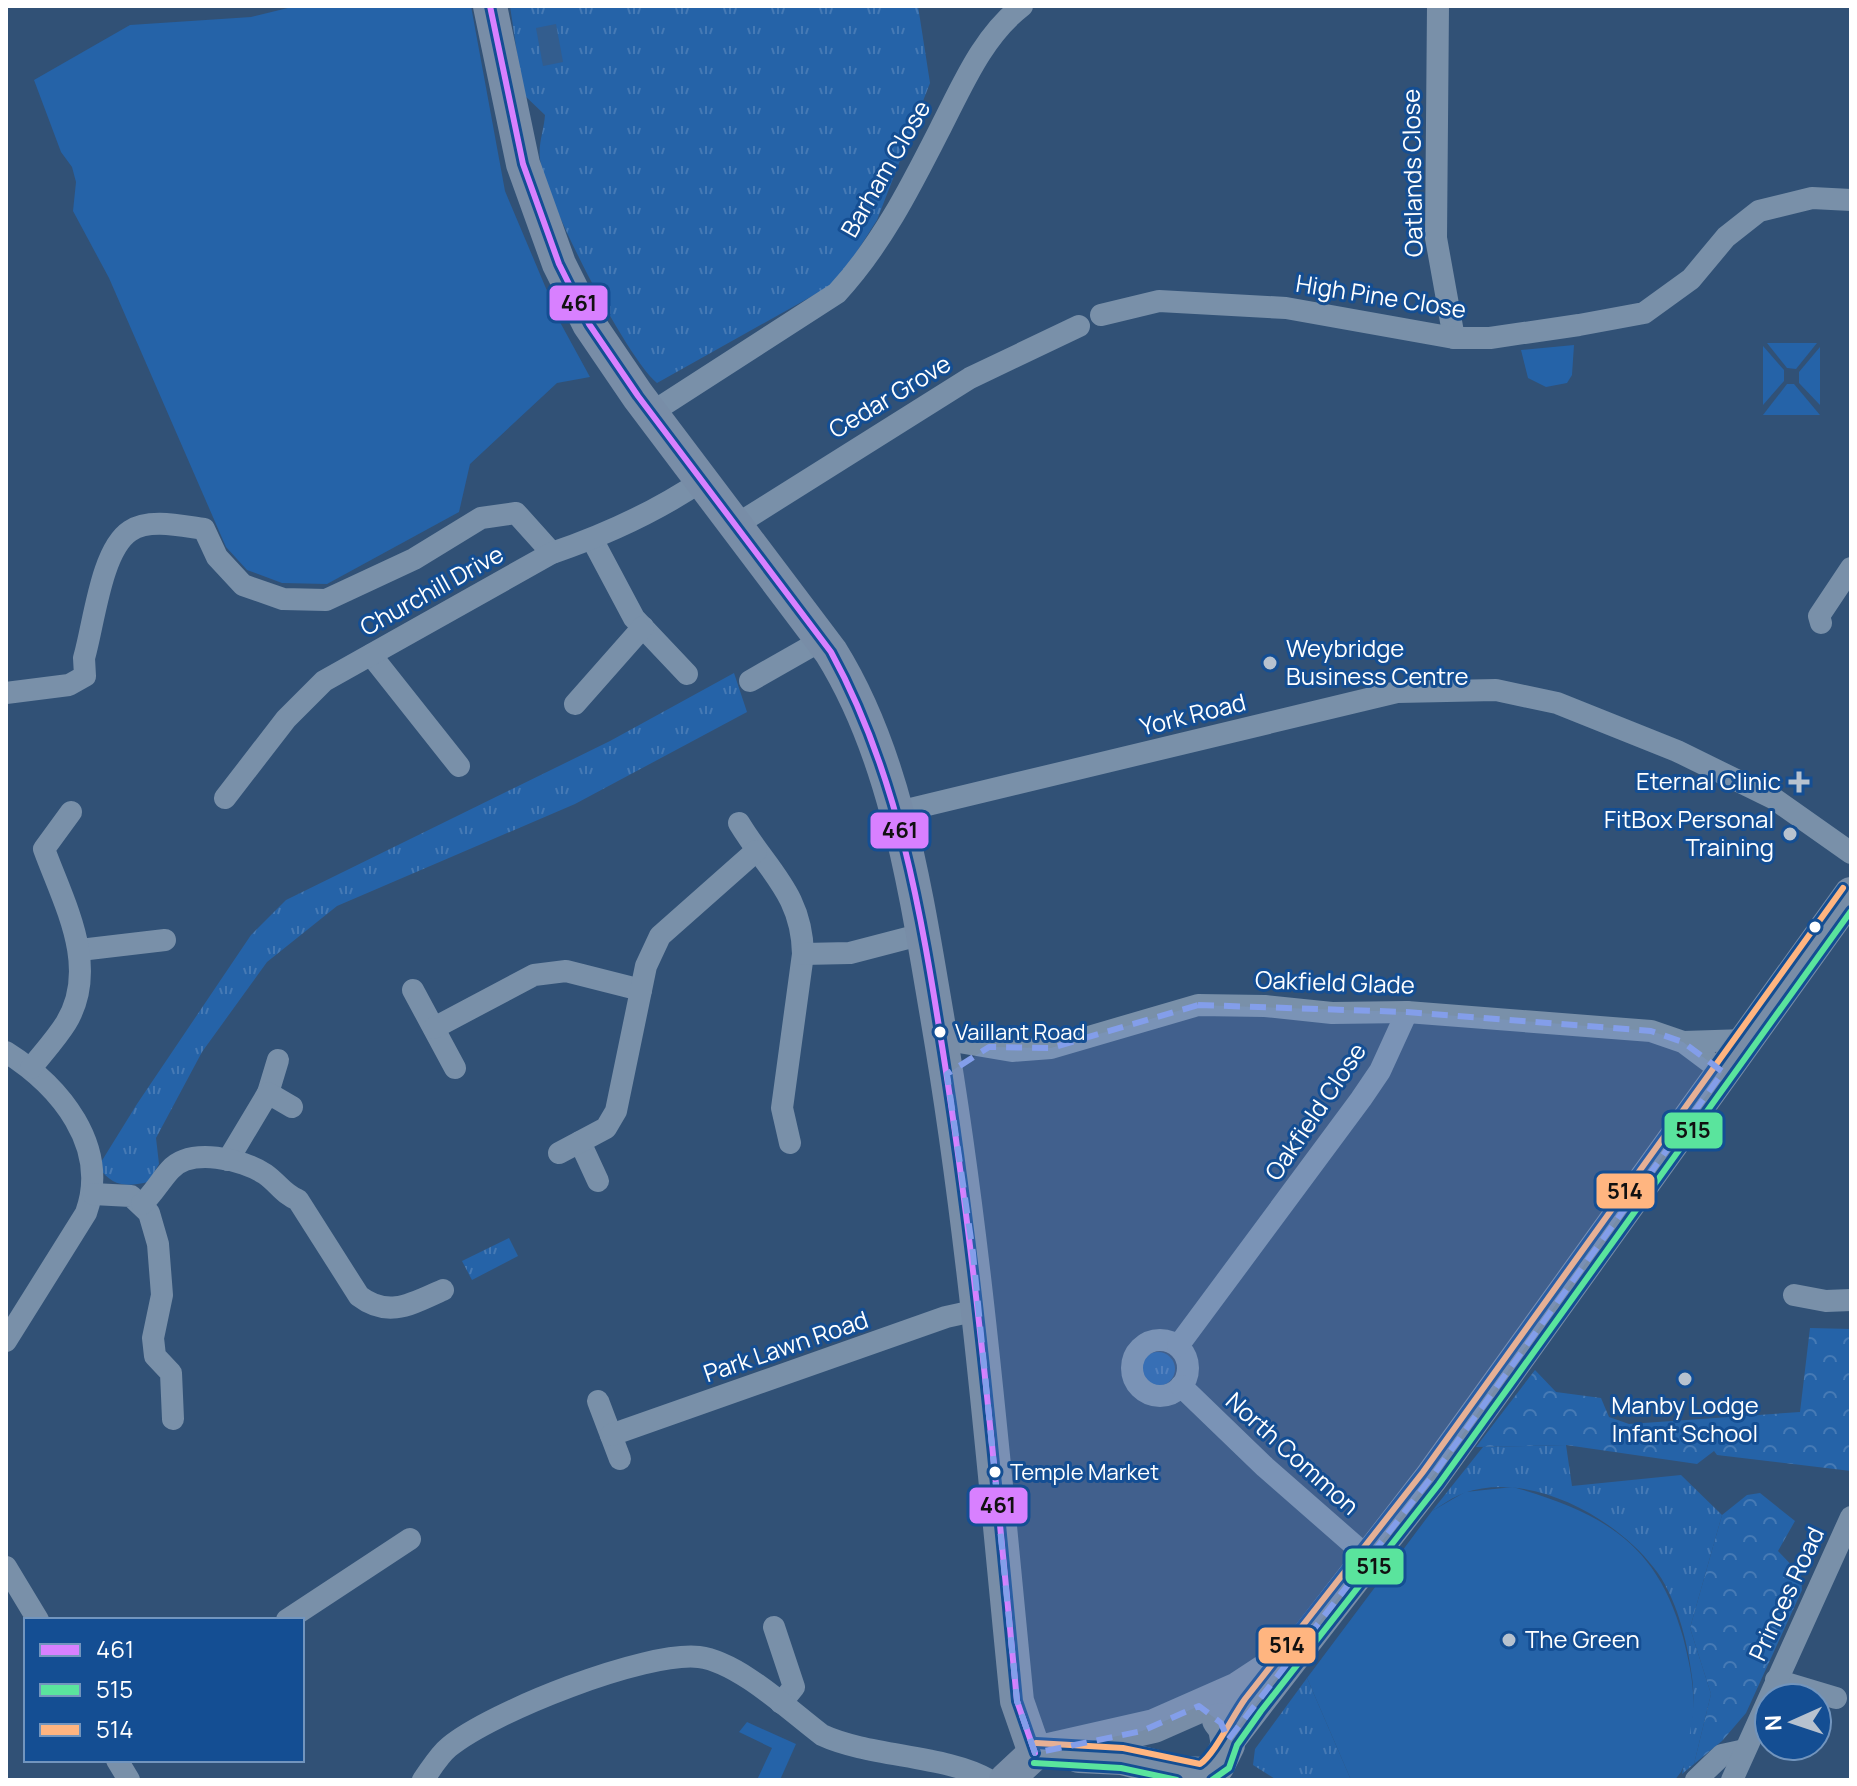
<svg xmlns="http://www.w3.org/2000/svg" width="1857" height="1786" font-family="Manrope,sans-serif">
  <defs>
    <pattern id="forest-crowns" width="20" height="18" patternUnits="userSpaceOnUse" patternTransform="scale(2)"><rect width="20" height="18" fill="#2563a8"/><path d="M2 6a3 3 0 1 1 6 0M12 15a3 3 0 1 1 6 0" fill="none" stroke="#467ab5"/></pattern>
    <pattern id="park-tufts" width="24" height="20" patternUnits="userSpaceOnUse" patternTransform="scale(2)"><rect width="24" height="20" fill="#2563a8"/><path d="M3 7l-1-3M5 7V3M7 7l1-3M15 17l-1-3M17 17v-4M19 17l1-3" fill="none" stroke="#467ab5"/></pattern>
  </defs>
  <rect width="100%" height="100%" fill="#315176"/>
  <!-- green -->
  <g fill="#2563a8">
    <path d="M296,6h175l34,185 56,133 29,53 -33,6 -87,81 -11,48 -132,72 -45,-1 -35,-13 -21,-23 -117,-269 -36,-67 3,-29 -4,-15 -11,-15 -27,-72 96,-55 121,-8z"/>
    <path d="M1767,343h50l-21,26 -9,-1z"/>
    <path d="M1574,345l-2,30 -5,8 -21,4 -18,-9 -7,-28z"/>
    <path d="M1763,346l21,24v11l-21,24z"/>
    <path d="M1820,347v58l-21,-22v-11z"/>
    <path d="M1787,384h7l26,31h-57z"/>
    <path d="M1513,1487c90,26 144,56 170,150 7,28 12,51 10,79 -2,19 -4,53 -19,64h-323l-44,-102 125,-167 33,-19z"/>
    <path d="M747,1722l49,22 -16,36h-23l15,-32 -33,-16z"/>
  </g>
  <!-- forest -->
  <g fill="url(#forest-crowns)">
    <path d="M1810,1328l41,1v142l-134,-16 -3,-4 -17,13 -131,-19 -90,2 59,-77 21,22 45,6 8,19 20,7 171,-12z"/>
    <path d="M1760,1493l35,28 -17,30 23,24 1,15 -56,123 -24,28 -28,23 17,-70 -21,-66 32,-113 25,-20z"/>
  </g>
  <!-- park -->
  <g fill="url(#park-tufts)">
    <path d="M510,6h408l12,77 -53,137 -26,41 -21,25 -173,97c-30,-24 -113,-185 -117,-224 -2,-15 4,-29 5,-44l-22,-21z"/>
    <path d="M734,673l13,39 -172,92 -238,102 -70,56 -65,90 -46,86 3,26 -11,18c-23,5 -34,5 -50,-15l39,-63 114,-169 35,-35 324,-159z"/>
    <path d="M509,1238l9,18 -46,24 -10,-19z"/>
    <circle cx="1158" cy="1369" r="17"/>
    <path d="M1566,1445l6,41 109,-11 41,40 -32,113 21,66 -17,70 -12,10c6,-32 15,-64 10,-97 -4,-34 -16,-82 -38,-109 -39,-51 -125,-98 -190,-75 -11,4 -22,12 -32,18l51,-64z"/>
    <path d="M1307,1678l44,102h-74l-24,-15 2,-16z"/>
  </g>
  <!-- water -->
  <path fill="#335d8e" d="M556,24l7,38 -20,4 -7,-38z"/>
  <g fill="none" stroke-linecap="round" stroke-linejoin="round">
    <!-- street -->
    <g stroke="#7990a9" stroke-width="22">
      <path d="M1438,6l-2,232 18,100"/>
      <path d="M1101,315l58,-14 127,7 168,30h36l89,-13 65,-12 47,-34 35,-42 33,-26 53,-13 39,2"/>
      <path d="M651,413l186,-120c45,-49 74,-107 104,-166 22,-43 42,-91 81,-121"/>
      <path d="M736,525l234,-147 109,-52"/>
      <path d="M592,539l42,79 53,56"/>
      <path d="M1821,623l-2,-7 32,-48"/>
      <path d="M371,655l88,111"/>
      <path d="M750,681l72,-41"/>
      <path d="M6,693l63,-8 16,-9 -1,-18c10,-34 17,-108 46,-127 19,-13 52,-5 74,-2l13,28 26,28 40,14 43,1 88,-41 67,-41 35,-5 36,40"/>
      <path d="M575,704l68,-77"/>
      <path d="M225,798l61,-79 38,-38 228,-128c53,-18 105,-42 151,-73"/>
      <path d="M894,813l503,-121 99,-2 61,13 120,48 96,47 78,55"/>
      <path d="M739,823c29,48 63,71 64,131l-21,154 8,35"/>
      <path d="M80,950l85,-10"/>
      <path d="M803,954l47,-1 73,-19"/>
      <path d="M413,990l42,78"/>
      <path d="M434,1028l100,-53 32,-4 75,19"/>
      <path d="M941,1039l71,12 39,-3 147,-43 67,1 67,7 75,-1 244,19 32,11 40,30"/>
      <path d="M1683,1042l63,-2"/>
      <path d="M6,1052c54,34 104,94 80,161l-80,128"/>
      <path d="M31,1068c12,-15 25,-29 35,-45 34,-56 -2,-119 -22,-174l27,-37"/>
      <path d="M268,1093l10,-33"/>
      <path d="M580,1142l18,39"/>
      <path d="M559,1153l47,-25 10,-17 30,-145 14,-30 96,-85"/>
      <path d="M228,1160l40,-67 24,14"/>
      <path d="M93,1194l38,2 18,17 9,31 4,51 -9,43 2,18 16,17 2,46"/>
      <path d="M142,1204c11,-10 18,-23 28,-34 20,-23 73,-11 95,4 13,9 18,20 33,26l61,96c30,23 54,7 84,-6"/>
      <path d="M1794,1295l32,6 25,-1"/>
      <circle cx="1160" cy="1368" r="28"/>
      <path d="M1178,1346l183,-247 19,-28 27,-59"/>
      <path d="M1181,1386l84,81 105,92"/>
      <path d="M598,1401l22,58"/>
      <path d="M611,1435l335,-118 32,-7"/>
      <path d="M6,1567l32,53"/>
      <path d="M287,1620l123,-81"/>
      <path d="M774,1627l20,60 -13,16"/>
      <path d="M1776,1680l60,18"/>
      <path d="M117,1760l12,20"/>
      <path d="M423,1780c8,-11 16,-25 26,-33 42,-35 196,-96 250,-90 40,5 91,54 123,78 47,22 125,20 167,45"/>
      <path d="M1696,1780l26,-25 23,-5"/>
      <path d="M1732,1780l119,-263"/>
    </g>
    <!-- primary -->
    <g stroke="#788da7" stroke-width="34">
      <path d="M490,6l33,158 36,100 30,60 49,72 193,256c66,106 85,242 106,364 39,227 57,456 80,685l18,52"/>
      <path d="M1228,1740l203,-262 420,-584"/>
      <path d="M1035,1753l119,-27 84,-37 35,-23"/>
      <path d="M1079,1756l43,2 58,15 27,1 10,-7 11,-22 -3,-17 -6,-8"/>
      <path d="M1006,1780l29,-27"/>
    </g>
    <!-- bus-1 casing -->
    <g stroke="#144e93" stroke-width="12">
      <path id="bus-1" d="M490,6l33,158 36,100 30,60 49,72 193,256c68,124 90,261 112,400 34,215 53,432 74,649l18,52"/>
    </g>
    <!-- bus-2 casing -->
    <g stroke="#144e93" stroke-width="12">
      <g id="bus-2">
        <path d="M1034,1763l87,5 56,12"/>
        <path d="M1212,1780l17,-12 8,-23 24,-34 178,-227 412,-573"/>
      </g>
    </g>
    <!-- bus-3 casing -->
    <g stroke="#144e93" stroke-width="12">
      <path id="bus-3" d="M1036,1743l87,5 77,16c14,-9 32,-47 45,-65l178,-227 420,-584"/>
    </g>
    <!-- bus-1 -->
    <use href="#bus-1" stroke="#d880ff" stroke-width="6"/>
    <!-- bus-2 -->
    <use href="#bus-2" stroke="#5ae49d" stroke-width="6"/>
    <!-- bus-3 -->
    <use href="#bus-3" stroke="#ffb580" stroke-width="6"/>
  </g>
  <!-- marked area -->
  <path fill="#839eea" fill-opacity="0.2" stroke="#839eea" stroke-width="6" stroke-dasharray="16 10" stroke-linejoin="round" d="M1198,1005l209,7 244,19 32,11 40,30 -289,402 -206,266 -7,-17 -22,-17 -57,25 -107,22 -18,-52 -44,-448 -26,-179 42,-27 62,1z"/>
  <!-- markers -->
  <g fill="#b7c2cf" stroke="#144e93" stroke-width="3">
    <circle cx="1270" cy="663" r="8"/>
    <path d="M1795 770h8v8h8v8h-8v8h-8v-8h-8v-8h8z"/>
    <circle cx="1790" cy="834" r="8"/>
    <circle cx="1685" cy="1379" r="8"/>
    <circle cx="1509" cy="1640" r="8"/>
  </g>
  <g fill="#fff" stroke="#144e93" stroke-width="3">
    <circle cx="1815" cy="927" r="7"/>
    <circle cx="940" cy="1032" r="7"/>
    <circle cx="995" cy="1472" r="7"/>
  </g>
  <g text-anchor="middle" stroke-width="6" stroke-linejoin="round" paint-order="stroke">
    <!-- bus labels -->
    <g font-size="22" fill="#fff" stroke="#144e93" text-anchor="start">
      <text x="955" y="1040">Vaillant Road</text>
      <text x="1010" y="1480">Temple Market</text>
    </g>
    <!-- street labels -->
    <g font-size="24" fill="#fff" stroke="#144e93">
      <text transform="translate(886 169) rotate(-60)" y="8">Barham Close</text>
      <text transform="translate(1413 173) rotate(-91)" y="8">Oatlands Close</text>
      <text transform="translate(1381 297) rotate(9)" y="8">High Pine Close</text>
      <text transform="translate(890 397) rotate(-31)" y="8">Cedar Grove</text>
      <text transform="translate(432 591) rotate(-29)" y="8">Churchill Drive</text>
      <text transform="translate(1193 715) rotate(-14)" y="8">York Road</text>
      <text transform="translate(1335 983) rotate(2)" y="8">Oakfield Glade</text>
      <text transform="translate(1316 1112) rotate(-56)" y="8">Oakfield Close</text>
      <text transform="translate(786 1347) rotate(-19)" y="8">Park Lawn Road</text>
      <text transform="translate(1292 1454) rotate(42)" y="8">North Common</text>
      <text transform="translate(1787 1594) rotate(-65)" y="8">Princes Road</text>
    </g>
    <!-- poi labels -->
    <g font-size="24" fill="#fff" stroke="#144e93" text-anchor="start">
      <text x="1286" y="657">Weybridge<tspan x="1286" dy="28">Business Centre</tspan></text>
      <text x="1781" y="790" text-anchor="end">Eternal Clinic</text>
      <text x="1774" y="828" text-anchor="end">FitBox Personal<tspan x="1774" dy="28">Training</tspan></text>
      <text x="1685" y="1414" text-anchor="middle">Manby Lodge<tspan x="1685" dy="28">Infant School</tspan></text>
      <text x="1525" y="1648">The Green</text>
    </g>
  </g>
  <g stroke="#144e93" stroke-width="3">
    <rect x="548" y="284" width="61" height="38" rx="8" fill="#d880ff"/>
    <rect x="869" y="811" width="61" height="39" rx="8" fill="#d880ff"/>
    <rect x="1663" y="1111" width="61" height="39" rx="8" fill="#5ae49d"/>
    <rect x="1595" y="1172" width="61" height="38" rx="8" fill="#ffb580"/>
    <rect x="968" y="1486" width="61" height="39" rx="8" fill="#d880ff"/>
    <rect x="1344" y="1547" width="61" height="39" rx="8" fill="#5ae49d"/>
    <rect x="1257" y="1626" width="60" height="39" rx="8" fill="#ffb580"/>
  </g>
  <g font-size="22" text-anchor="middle" font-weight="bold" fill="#111">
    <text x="579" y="311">461</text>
    <text x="900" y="838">461</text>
    <text x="1693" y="1138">515</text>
    <text x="1625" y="1199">514</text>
    <text x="998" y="1513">461</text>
    <text x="1374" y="1574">515</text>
    <text x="1287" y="1653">514</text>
  </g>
  <!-- border -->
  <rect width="1857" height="1786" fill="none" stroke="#ffffff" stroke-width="16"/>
  <!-- legend -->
  <rect x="24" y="1618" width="280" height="144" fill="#144e93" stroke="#7295be" stroke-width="2"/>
  <rect x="40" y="1644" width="40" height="12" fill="#d880ff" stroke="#7295be" stroke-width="2"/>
  <text x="96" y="1658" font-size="24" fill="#ffffff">461</text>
  <rect x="40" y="1684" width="40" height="12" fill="#5ae49d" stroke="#7295be" stroke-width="2"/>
  <text x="96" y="1698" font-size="24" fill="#ffffff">515</text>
  <rect x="40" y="1724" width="40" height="12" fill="#ffb580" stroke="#7295be" stroke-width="2"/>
  <text x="96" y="1738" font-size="24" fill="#ffffff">514</text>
  <!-- north arrow -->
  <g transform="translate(1793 1722) rotate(267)"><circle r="38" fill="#144e93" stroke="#7295be" stroke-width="2"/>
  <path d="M0-6L14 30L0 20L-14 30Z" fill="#b7c2cf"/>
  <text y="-12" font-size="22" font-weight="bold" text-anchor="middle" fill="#ffffff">N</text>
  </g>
</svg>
